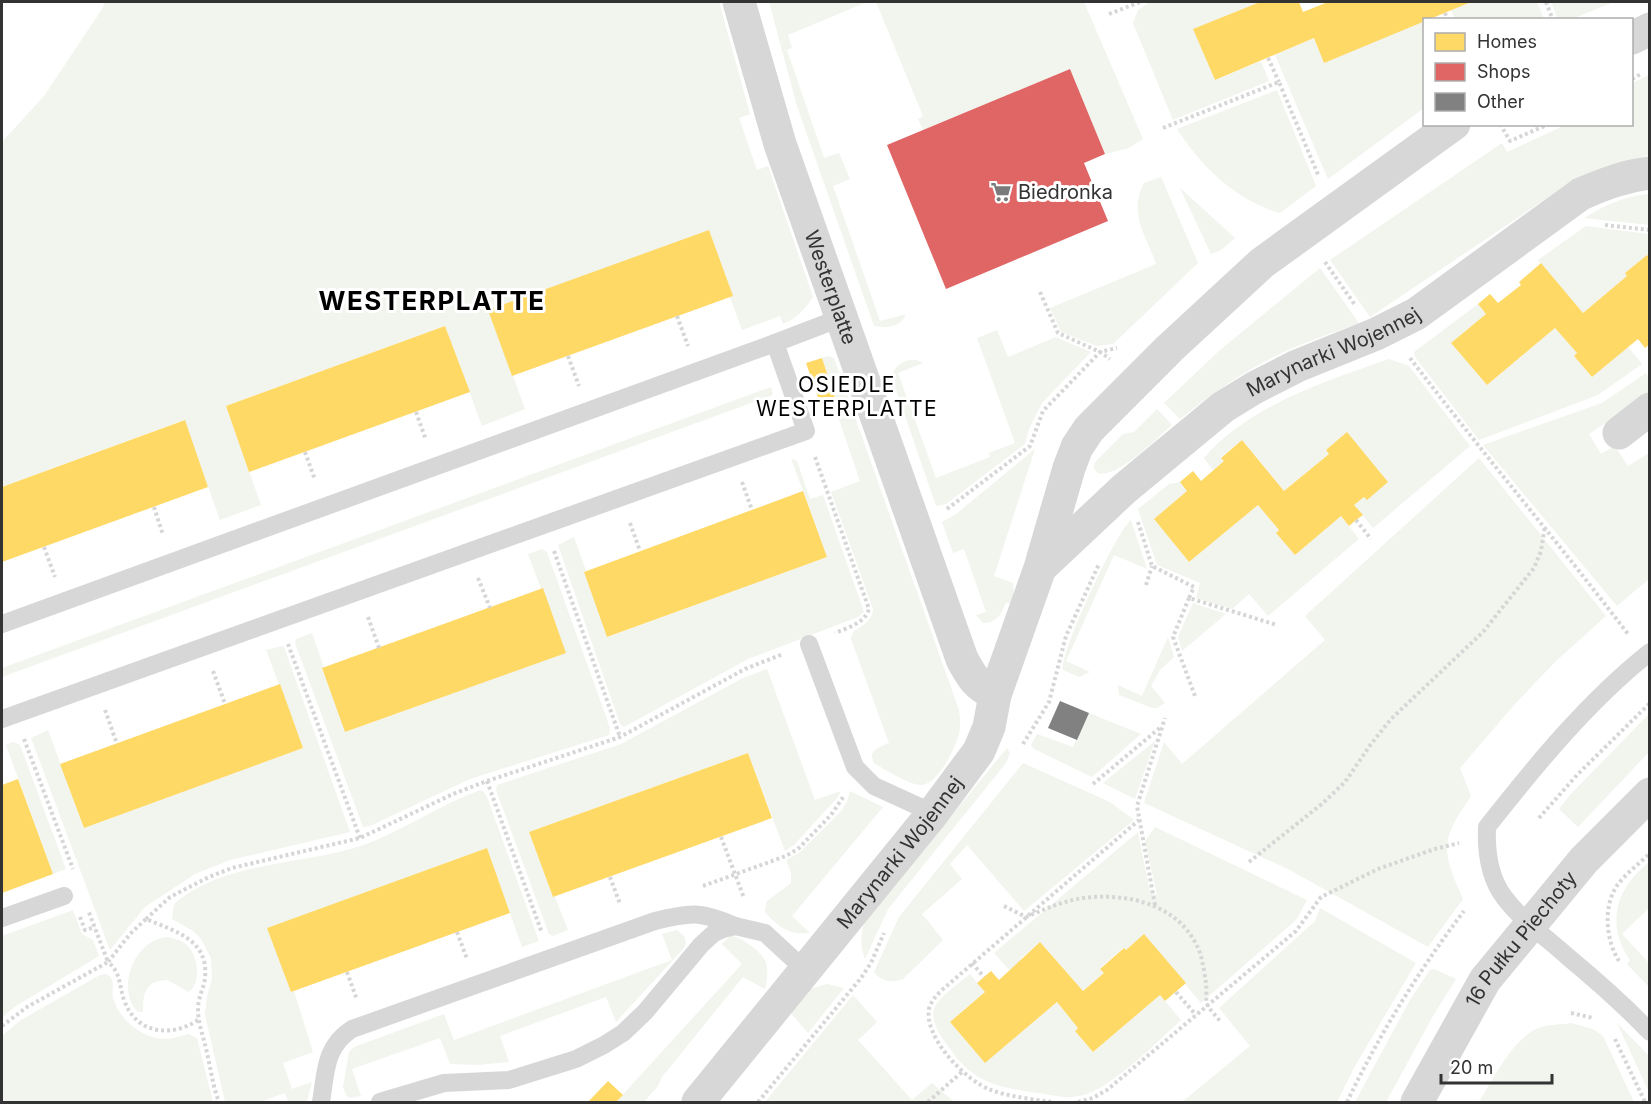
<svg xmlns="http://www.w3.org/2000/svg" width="1651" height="1104" font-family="Inter,sans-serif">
  <rect width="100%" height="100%" fill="#fff"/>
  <!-- green -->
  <g fill="#f1f5ed">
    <path d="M105,2h614l31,112 -11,4 18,52 11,-4 45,131c-7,11 -17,22 -30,27l-3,-8 -38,14 -12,-33 2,-1 -243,14 36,99 -43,17 -37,-100 -219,80 35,99 -41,15 -36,-100 -182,67v-345l42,-46 58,-87z"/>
    <path d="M769,2h98l-79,33 4,13 -5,2 37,108 15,-5 11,26 -17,7 47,135 26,-7c-6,14 -18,14 -32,12l-77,-220z"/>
    <path d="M876,2h208l59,137 -14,9 -24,6 -35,-85 -147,61 -5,-11 5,-3z"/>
    <path d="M1150,2h110l-66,27 21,51 46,-19 8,20 -96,39 -40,-97 5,-13z"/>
    <path d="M1471,2h66l7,17h-89l-4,-9z"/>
    <path d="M1551,2h63l-42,17 -14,1z"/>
    <path d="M1424,21v87l-96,71 -53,-124 39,-17 10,24z"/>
    <path d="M1649,75v80l-55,16 -29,15 -195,131 -40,-57 172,-117 5,9 54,-25 1,-2 70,-1v-41z"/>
    <path d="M1277,90l39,96 -36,27c-45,-13 -78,-46 -103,-84z"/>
    <path d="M1161,177l37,86 -85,81 -17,2 -35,-14 -11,-24 106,-44c-10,-29 -28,-51 -12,-81z"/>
    <path d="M1180,188l55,50 -14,12 -10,4z"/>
    <path d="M1649,194v31l-65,-7c22,-13 40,-22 65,-24z"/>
    <path d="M1586,226l63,8v24l-2,-3 -22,18 2,3 -44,37 -45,-53z"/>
    <path d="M1320,268l39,55c-22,8 -45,16 -66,25 -41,17 -78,43 -113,71l-16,-16 56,-53z"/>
    <path d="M1478,304l8,10 -35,29 36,42 68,-57 22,25 -3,3 18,21 36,-30 14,17 -44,31 -119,45 -64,-83 -1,-5z"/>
    <path d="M997,330l11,27 48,-20 35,15 -49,51 -13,26 -4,15 -79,60 -10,2 -45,-131c7,-12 19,-20 32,-12l-25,10 38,105 54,-21 -1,-4 26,-10 -38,-105z"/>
    <path d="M827,356l7,2 125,352c1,8 2,16 0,24 -4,14 -21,51 -38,51 -12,0 -37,-16 -47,-22 -7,-13 6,-16 15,-20l-38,-104 2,-7c8,-6 20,-11 20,-23l-42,-117 29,-11 -26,-76 3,-2 -15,-45z"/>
    <path d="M1389,359l20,7 61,80 -97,82 -19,-23 10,-8 -17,-64 -21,17 3,4 -45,37 -42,-51 -21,17 3,4 -11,9 -9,-12c44,-52 122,-77 185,-99z"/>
    <path d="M1646,373l3,6v15l-60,40 12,20 14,-8 13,20 21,-13v126l-32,27 -134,-161 119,-42z"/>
    <path d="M771,387l2,8 -771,282v-9z"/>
    <path d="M1157,409l15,16c-15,13 -55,54 -74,48l-4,-5 1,-6 28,-28 11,-2z"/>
    <path d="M1035,449l-41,127 19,7 1,13 -2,8 -6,-1c-5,11 -9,20 -23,20l-7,-8 10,-3 -22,-63 -11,4 -11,-31 14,-8z"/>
    <path d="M791,458l6,3 13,38 13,-4 41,117 -6,5 -110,42 -124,68 -4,-3 -62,-179 16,-8 12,34 -2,1 24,65 219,-80z"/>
    <path d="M1479,458l127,158 -51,46 -40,42 -55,64 11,28c-31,45 -30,54 -8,103l-35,48 -140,-78 -144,-66 20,-61 18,22 143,-124 -20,-24z"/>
    <path d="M1180,482l7,9 -33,28 35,43 69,-57 21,25 -3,3 19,21 46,-38 18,23 -91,77 -19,-22 -17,15 -36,-11 4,-15 -43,-18 -19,-56 31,-25z"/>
    <path d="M1131,520l16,49 -33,-14 -48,106 24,11 -11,5 -16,-7c-4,-16 54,-140 68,-150z"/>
    <path d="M542,549l5,3 63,176 -1,7 -139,44 -100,47 -7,1 -68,-184 1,-4 16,-6 12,35 -2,1 24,63 219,-79 -37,-99z"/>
    <path d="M1193,603l33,11 -44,37 -4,-14z"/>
    <path d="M1168,637l6,20 -14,13 -9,16 14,17 -8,5h-5l-33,-13 -1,-10 24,11z"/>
    <path d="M282,646l2,1 66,185 -120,28 -35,14 -50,33 -35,43 -79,-212 17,-8 36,98 219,-80 -37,-98z"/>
    <path d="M767,669l48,131 26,-9 -3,6 -44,48 -9,6 -37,-98 -219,79 24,65h2l13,33 -15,6 -4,-2 -53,-144 1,-5 124,-41 122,-66z"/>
    <path d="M1089,713l52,21 -49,43 -58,-28 -3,-4 6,-11 36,13z"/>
    <path d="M1649,714v38l-71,75 -19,-18 12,-15z"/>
    <path d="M1155,741l-20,58 -32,-16z"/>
    <path d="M13,742l7,3 46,124 -13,5 -47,-129z"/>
    <path d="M1007,748l3,5 -4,10 -118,146 -23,50c-5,-14 -5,-24 0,-38z"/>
    <path d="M1023,763l87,39 24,18 -110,91 -57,-66 -17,19 12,15 -40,35 21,26 -40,39c-12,4 -21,3 -29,-7l25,-55z"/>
    <path d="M480,790l4,2 3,5 52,144 -17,6 -35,-99 -219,80 23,64 3,-1 19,61 -30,11 9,26 20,-7 -5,20h-19l-3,-9 -25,9h-35l-20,-87 2,-19 5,-17 -1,-21 -10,-19 -8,-8 -21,-12 2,-15c52,-45 134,-38 195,-61 38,-15 73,-39 111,-53z"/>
    <path d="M850,791l33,16 -91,109 18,17c-21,2 -31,-5 -45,-21l1,-10 25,-19v-10l-5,-13 13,-7 43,-43 5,-8z"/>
    <path d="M1155,827l152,73 -10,19 -96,84 -57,-68 -18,15 -3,-2 -23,20 4,5 -21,18 -43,-49 -20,17 1,2 -11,10 -16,-18 144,-121 12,60 7,3 -12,-54z"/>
    <path d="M1649,862v46l-27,26 27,29v24l-22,-23 3,-4c-25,-37 -14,-71 19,-98z"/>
    <path d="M1320,908l96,55 -61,103 -18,36h-155l68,-56 -31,-38 96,-87z"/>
    <path d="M73,910l9,24 11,6 6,16 -83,50 -14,11v-81z"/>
    <path d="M677,930l7,6 2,7 -2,5 -68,74 -10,-25 -106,39 9,26 -31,3 -28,-1 -10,-26 -88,31 9,27 -11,2 -4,-3 -3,-8 6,-35 5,-5 90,-33 10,26 218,-80 -10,-26z"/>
    <path d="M730,936c10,0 30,15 35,24 4,8 2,21 0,29l-22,-12 -81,100 -4,9 -14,16h-28l126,-138 -20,-20z"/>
    <path d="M168,937c7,2 13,3 18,7 12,11 16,37 3,48l-22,-12c-22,1 -24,13 -24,32h-5c-23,-24 -3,-73 30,-75z"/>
    <path d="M1434,969l22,10 -23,37 -47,86h-31l55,-102 20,-30z"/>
    <path d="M106,974c11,5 5,15 7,24 6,22 30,41 52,41 8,0 15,-3 23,-5l9,4 16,64h-211v-66l19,-16 79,-45z"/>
    <path d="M970,974l15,18 -35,30 35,41 72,-61 21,26 -3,3 18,21 67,-57 21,25c-23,21 -73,72 -102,76 -13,3 -28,-1 -41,-3 -47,-7 -67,-11 -95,-54 -5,-7 -12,-20 -9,-30 5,-13 25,-25 36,-35z"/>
    <path d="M827,984l17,4 -36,45 -18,-21 20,-23z"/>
    <path d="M853,995l24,27 -19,18 54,60 20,-17 22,19h-189z"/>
    <path d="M1571,1023l22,6 10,7 31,66h-155c13,-21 32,-59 55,-72 11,-6 25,-5 37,-7z"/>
    <path d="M1617,1023l32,33v36z"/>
  </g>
  <!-- homes -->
  <g fill="#ffd966">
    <path d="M1260,2h39l4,10 25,-10h143l-147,61 -10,-25 -99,42 -22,-51z"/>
    <path d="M709,230l24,66 -221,80 -24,-66z"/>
    <path d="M1647,255l3,3v86l-5,4 -7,-9 -46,38 -18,-21 3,-3 -22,-25 -68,57 -36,-42 35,-29 -8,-10 12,-10 8,9 23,-18 -2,-3 22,-19 42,50 44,-37 -2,-3z"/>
    <path d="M445,326l25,66 -221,80 -23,-66z"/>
    <path d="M822,358l15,46 -15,5 -16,-46z"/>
    <path d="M185,420l23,67 -206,75v-75z"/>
    <path d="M1347,432l41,50 -21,18 -3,-3 -10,8 9,10 -7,5 -7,6 -8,-10 -46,39 -19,-22 3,-3 -21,-25 -69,57 -35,-43 33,-28 -7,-9 13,-11 8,10 23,-20 -3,-3 21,-18 42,51 45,-37 -3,-4z"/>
    <path d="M803,491l24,66 -220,80 -23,-65z"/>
    <path d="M543,588l23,65 -221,79 -23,-64z"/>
    <path d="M280,684l23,64 -219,80 -24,-64z"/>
    <path d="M748,753l24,65 -219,79 -24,-65z"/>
    <path d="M18,779l35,95 -51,19v-108z"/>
    <path d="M487,848l23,65 -219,79 -24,-64z"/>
    <path d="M1144,934l42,49 -21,18 -5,-6 -67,57 -18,-21 3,-3 -21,-26 -72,61 -35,-41 35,-30 -8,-9 14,-12 8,9 41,-38 43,49 21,-18 -4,-4 24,-21 2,2z"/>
    <path d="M608,1081l15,14 -7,7h-28z"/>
  </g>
  <!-- shops -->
  <path fill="#e06666" d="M1070,69l35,85 -21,9 24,58 -162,68 -59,-144z"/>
  <!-- building -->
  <path fill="#818181" d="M1060,701l29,12 -12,27 -29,-12z"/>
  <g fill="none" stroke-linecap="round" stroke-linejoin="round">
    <!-- path -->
    <g stroke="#d6d6d6" stroke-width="4" stroke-dasharray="3 3" stroke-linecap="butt">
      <path d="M1546,2l7,18"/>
      <path d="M1445,13l3,7"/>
      <path d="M1109,14l31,-12"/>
      <path d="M1268,58l11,24"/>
      <path d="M1632,79l9,-5"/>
      <path d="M1500,124l10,17 39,-17"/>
      <path d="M1163,128l116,-46 40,95"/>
      <path d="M1605,225l45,5"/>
      <path d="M1325,262l30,43"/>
      <path d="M1040,292l18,41 42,19 10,7"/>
      <path d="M677,316l11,30"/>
      <path d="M568,356l11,30"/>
      <path d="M1410,358c71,93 147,183 218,276"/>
      <path d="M416,412l10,28"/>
      <path d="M305,452l10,28"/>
      <path d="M815,457l54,152c-4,14 -22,19 -34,24"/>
      <path d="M742,482l10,28"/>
      <path d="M154,507l9,28"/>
      <path d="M947,509l83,-63 13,-35 57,-59 17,-4"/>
      <path d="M1356,520l15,19"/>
      <path d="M1138,522l14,44 42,21 -5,11 88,27"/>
      <path d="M630,523l10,28"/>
      <path d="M44,547l11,30"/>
      <path d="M554,551l66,186"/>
      <path d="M478,578l12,30"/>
      <path d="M1146,585l6,-19"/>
      <path d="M1189,598l-16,39 22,59"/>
      <path d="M368,617l11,31"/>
      <path d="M288,644l72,194"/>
      <path d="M213,671l12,33"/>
      <path d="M105,710l12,34"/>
      <path d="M24,739l49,130"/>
      <path d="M1023,744l26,-42 17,-66 33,-72"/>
      <path d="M487,781l55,152"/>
      <path d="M1093,784l69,-58"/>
      <path d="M1539,818l38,-43 73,-72"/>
      <path d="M721,837l23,61"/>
      <path d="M1249,862l74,-59 22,-21 26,-38 20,-25 92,-87 51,-64 7,-17 4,-25"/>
      <path d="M610,877l10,27"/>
      <path d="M703,886l83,-30 13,-8 32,-33 13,-19"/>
      <path d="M1155,905l-18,-99 28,-88"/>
      <path d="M1004,906l22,11c19,-8 37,-16 57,-19 47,-6 102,8 118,58 2,9 4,19 5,27 1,7 -1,17 2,23 3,5 8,10 12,15"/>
      <path d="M80,917l5,13 10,-3"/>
      <path d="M146,919l24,-22 39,-20 23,-9 128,-30 93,-44 34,-13 133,-44 125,-68 38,-15"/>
      <path d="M457,932l10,27"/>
      <path d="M1619,961c-13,-20 -16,-53 -3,-74 8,-12 23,-23 34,-34"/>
      <path d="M972,963l12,14"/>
      <path d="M347,972l10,28"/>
      <path d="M1176,992l20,23"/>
      <path d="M1571,1013l22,5"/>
      <path d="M198,1020c-27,18 -62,14 -74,-20 -5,-15 -3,-27 -16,-38l22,-28 16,-15c28,12 63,20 59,59 -1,10 -7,19 -7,31 0,15 6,29 9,44 4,17 6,34 12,49"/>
      <path d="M2,1026l25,-19 81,-45 -20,-52"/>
      <path d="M1615,1039l30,63"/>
      <path d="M758,1102l103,-124 10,-15 13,-30"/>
      <path d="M928,1102l35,-31"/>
      <path d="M1051,1102c-19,-3 -41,-5 -60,-12 -25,-9 -67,-52 -62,-81 2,-8 7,-13 13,-19l197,-170"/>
      <path d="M1078,1102l15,-4 14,-8 189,-159 25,-34 57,-28 57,-20 24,-6"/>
      <path d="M1347,1102c32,-67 72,-132 117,-191"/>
    </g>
    <!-- service -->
    <g stroke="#d7d7d7" stroke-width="18">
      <path d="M775,343l68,-26"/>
      <path d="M2,624l773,-281 31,88 -804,288"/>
      <path d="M809,644l46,123 19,19 59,27"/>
      <path d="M1650,652c-61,48 -115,114 -163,175 -1,24 2,50 17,70 17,23 43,41 64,60 29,24 56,48 82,75"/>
      <path d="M2,918l62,-22"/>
      <path d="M321,1102c5,-29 3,-55 31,-73l303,-108c36,-9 46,-10 80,5"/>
      <path d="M380,1102l64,-19 65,-3 67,-21 28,-14 19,-12 22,-21 56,-67 13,-12 9,-4 12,-3 30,7 40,37"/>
    </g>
    <!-- minor -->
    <g stroke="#d7d7d7" stroke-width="33">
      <path id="s1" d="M739,2l41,142 182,515c10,19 14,25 33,36"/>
      <path d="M1632,38l18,-9"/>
      <path d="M1619,433l31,-24"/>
      <path id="s2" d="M1041,567l83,-78 99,-82 31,-19 43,-22 79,-32 40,-20 165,-120c23,-10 44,-18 69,-21"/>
      <path id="s3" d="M698,1102l235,-289 46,-62 10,-24 6,-32 45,-127 29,-100 8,-21 12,-18 81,-81 92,-85 192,-139"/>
      <path id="s4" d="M1417,1102l68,-122 99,-120 66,-66"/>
    </g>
  </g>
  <!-- icons -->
  <defs>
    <g id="supermarket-bare" transform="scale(1.62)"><path d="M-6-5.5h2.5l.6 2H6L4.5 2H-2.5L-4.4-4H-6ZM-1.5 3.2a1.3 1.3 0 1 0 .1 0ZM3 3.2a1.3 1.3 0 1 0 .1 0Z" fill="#7a7a7a" stroke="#fff" stroke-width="2.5" paint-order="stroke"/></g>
  </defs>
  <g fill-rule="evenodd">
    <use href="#supermarket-bare" x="1001" y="192"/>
  </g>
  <g text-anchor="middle" stroke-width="6" stroke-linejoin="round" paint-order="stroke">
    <!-- poi labels -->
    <g font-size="20" fill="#333" stroke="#fff" text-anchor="start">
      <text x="1018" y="199">Biedronka</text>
    </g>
    <!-- street labels -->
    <g font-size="20" fill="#333" stroke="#fff">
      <text dy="7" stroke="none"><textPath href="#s1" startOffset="300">Westerplatte</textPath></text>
      <text dy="7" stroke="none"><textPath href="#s2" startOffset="366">Marynarki Wojennej</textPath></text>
      <text dy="7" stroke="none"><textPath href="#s3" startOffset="321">Marynarki Wojennej</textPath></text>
      <text dy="7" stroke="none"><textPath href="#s4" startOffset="194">16 Pułku Piechoty</textPath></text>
    </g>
    <!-- neighbourhood labels -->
    <g font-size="21" letter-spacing="1.5" fill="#000" stroke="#fff">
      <text x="847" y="392">OSIEDLE<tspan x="847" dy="24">WESTERPLATTE</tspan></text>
    </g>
    <!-- district labels -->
    <g font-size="26" font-weight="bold" letter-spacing="1.5" fill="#000" stroke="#fff">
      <text x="432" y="310">WESTERPLATTE</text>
    </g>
  </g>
  <!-- border -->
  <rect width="1651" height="1104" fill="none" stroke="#333333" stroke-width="6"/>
  <!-- legend -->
  <rect x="1423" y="18" width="210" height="108" fill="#ffffff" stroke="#adadad" stroke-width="1.5"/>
  <rect x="1435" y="33" width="30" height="18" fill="#ffd966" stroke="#adadad" stroke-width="1.5"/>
  <text x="1477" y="48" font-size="18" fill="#333333">Homes</text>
  <rect x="1435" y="63" width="30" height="18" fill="#e06666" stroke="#adadad" stroke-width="1.5"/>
  <text x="1477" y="78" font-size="18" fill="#333333">Shops</text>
  <rect x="1435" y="93" width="30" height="18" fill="#818181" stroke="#adadad" stroke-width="1.5"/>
  <text x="1477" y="108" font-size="18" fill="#333333">Other</text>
  <!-- scale -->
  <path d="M1441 1074v9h111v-9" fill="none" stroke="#333333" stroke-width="3"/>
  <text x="1450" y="1074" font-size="18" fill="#333333" stroke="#ffffff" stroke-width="4.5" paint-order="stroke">20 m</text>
</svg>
